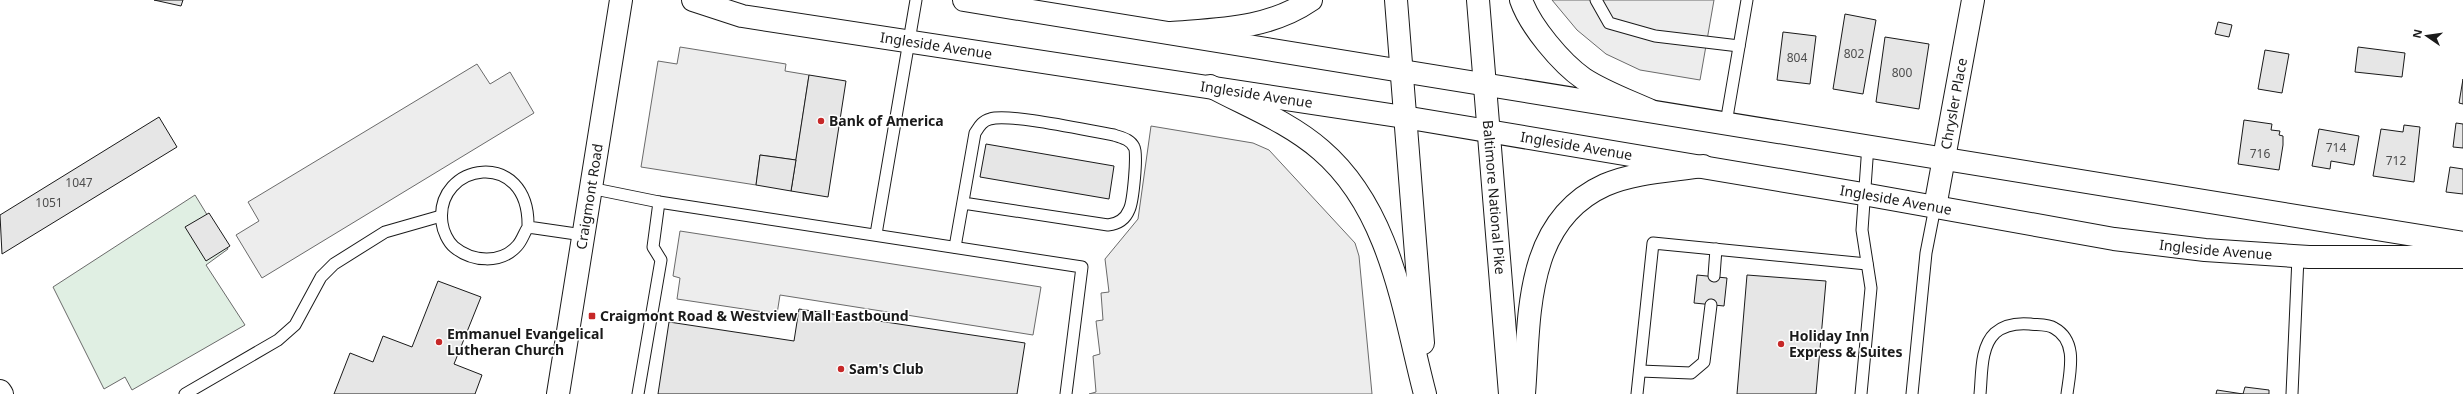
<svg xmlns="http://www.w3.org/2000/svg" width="2463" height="394" font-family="'Noto Sans',sans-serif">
  <rect width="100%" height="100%" fill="#fff"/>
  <!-- green -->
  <path fill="#e0efe3" stroke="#6a6a6a" d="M195,195l33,54 -22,16 39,60 -113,65 -7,-13 -21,12 -51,-102z"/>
  <!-- parking -->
  <g fill="#ededed" stroke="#6a6a6a">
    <path d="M1552,0h162l-14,80 -60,-10 -34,-16 -29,-24z"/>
    <path d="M680,47l106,17 -1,7 24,4 -13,85 -36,-5 -4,30 -115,-18 17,-106 19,3z"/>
    <path d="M477,64l13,20 20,-12 24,41 -272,165 -26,-43 23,-14 -11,-19z"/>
    <path d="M1151,126l102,17 16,7 86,93 4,13 13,138h-283l7,-2 -3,-36 7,-2 -4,-33 7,-1 -2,-27 8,-1 -4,-33 33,-40z"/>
    <path d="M680,231l361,56 -8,48 -253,-40 -3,19 -100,-15 3,-21 -7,-2z"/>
  </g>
  <!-- building -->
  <g fill="#e6e6e6" stroke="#1a1a1a">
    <path d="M154,0h29l-2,6z"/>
    <path d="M1845,14l31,6 -13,74 -30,-5z"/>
    <path d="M2218,22l14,3 -3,12 -14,-3z"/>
    <path d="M1783,32l33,4 -6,48 -33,-4z"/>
    <path d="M1885,37l44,7 -10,65 -43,-7z"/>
    <path d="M2358,47l47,6 -3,24 -47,-5z"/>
    <path d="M2265,50l24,4 -7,39 -24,-4z"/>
    <path d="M809,75l37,6 -18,116 -37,-6z"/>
    <path d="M2463,79v25l-4,-1z"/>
    <path d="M159,117l18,30 -175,107 -2,-39z"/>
    <path d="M2244,120l28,4 -1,6 9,1 -1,4 4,1v9l-4,25 -41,-6z"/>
    <path d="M2456,123l7,1v24l-10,-1z"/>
    <path d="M2404,125l16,2 -6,55 -41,-6 8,-47 22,3z"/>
    <path d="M2319,129l40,7 -5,29 -23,-4 -1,8 -18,-3z"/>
    <path d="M986,144l128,22 -5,33 -129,-22z"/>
    <path d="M760,155l36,5 -5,31 -35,-6z"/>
    <path d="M2450,167l13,2v25l-17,-2z"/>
    <path d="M209,213l21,33 -24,15 -21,-34z"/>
    <path d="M1697,275l30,3 -3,28 -30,-3z"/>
    <path d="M1747,275l79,6 -10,113h-79z"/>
    <path d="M438,281l43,16 -27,67 28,11 -7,19h-141l16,-41 23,9 10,-26 29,11z"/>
    <path d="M799,309l226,34 -8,51h-359l11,-72 125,19z"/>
    <path d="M2245,387l24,3v4h-26z"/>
    <path d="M2217,390l26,4h-27z"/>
  </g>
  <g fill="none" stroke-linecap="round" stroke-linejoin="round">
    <!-- service casing -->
    <g stroke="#1a1a1a" stroke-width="13">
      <g id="service">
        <path d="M1596,0l13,23 46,13 84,10"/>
        <path d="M1726,123l21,-123"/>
        <path d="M590,188l69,14 423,65 -16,127"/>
        <path d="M528,227c-4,6 -6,14 -11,19 -16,18 -45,16 -63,1 -6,-5 -11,-16 -12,-24 -8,-61 88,-76 86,4l55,8"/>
        <path d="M876,234l40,-234"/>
        <path d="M955,247l20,-114c4,-6 7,-12 15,-14 20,-6 99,12 124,16 8,3 16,4 20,12 4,6 -1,56 -5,63 -4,10 -12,14 -21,15l-145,-22"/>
        <path d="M1714,276l2,-27"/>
        <path d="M1640,371l51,2 13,-11 7,-57"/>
        <path d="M185,394l93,-54 17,-15 26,-48 13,-13 51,-32 56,-16"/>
        <path d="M638,394l23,-134 -8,-13 6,-45"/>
        <path d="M1637,394l16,-151 214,21"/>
        <path d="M1861,394l10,-106 -9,-58 6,-85"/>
        <path d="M1912,394l14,-141 9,-46"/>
        <path d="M1980,394c2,-19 0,-47 15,-61 9,-8 23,-10 35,-9 6,1 18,0 24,4 24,13 16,43 13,66"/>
        <path d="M2292,394l6,-137"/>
      </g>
    </g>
    <!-- minor casing -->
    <g stroke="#1a1a1a" stroke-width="24">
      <g id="minor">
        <path id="s1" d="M1935,207l38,-207"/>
        <path d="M0,391l2,3"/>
        <path id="s2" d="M558,394l63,-394"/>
      </g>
    </g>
    <!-- secondary casing -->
    <g stroke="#1a1a1a" stroke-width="24">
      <g id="secondary">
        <path id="s3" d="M693,0l49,16 662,101 459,77 251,45 91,11 104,7h154"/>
        <path d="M964,0c500,80 1000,160 1499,243"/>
      </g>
    </g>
    <!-- primary casing -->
    <g stroke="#1a1a1a" stroke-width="24">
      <g id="primary">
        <path d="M1396,0l27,343"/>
        <path id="s4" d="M1478,0l32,394"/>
        <path d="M1521,0c9,26 40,63 63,79 20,13 45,22 67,32"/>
        <path d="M1171,33c49,-4 98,-4 140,-33"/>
        <path d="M1210,86c37,20 79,36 111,64 70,60 82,160 104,244"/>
        <path d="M1524,394c6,-75 -1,-172 81,-209 30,-13 66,-14 98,-19"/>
      </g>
    </g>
    <!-- service -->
    <use href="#service" stroke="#fff" stroke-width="11"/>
    <!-- minor -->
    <use href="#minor" stroke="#fff" stroke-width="22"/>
    <!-- secondary -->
    <use href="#secondary" stroke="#fff" stroke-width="22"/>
    <!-- primary -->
    <use href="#primary" stroke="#fff" stroke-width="22"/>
  </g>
  <!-- markers -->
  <g fill="#c62828" stroke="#fff" stroke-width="1.5">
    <circle cx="821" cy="121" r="4"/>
    <rect x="588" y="312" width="8" height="8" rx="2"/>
    <circle cx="439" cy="342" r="4"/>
    <circle cx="1781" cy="344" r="4"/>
    <circle cx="841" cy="369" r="4"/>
  </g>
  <g text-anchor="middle" stroke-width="3" stroke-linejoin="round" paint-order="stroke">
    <!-- number labels -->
    <g font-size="12" fill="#4d4d4d">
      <text x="1854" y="58">802</text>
      <text x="1797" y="62">804</text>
      <text x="1902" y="77">800</text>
      <text x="2336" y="152">714</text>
      <text x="2260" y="158">716</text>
      <text x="2396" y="165">712</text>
      <text x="79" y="187">1047</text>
      <text x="49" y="207">1051</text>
    </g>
    <!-- street labels -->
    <g font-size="14" fill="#1a1a1a" stroke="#fff">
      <text dy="5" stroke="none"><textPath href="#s3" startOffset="248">Ingleside Avenue</textPath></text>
      <text dy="5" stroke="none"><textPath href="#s3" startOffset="572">Ingleside Avenue</textPath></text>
      <text dy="5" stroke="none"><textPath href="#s1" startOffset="105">Chrysler Place</textPath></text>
      <text dy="5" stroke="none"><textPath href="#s3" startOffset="896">Ingleside Avenue</textPath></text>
      <text dy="5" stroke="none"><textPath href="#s2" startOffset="200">Craigmont Road</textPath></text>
      <text dy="5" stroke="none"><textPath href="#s4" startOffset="198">Baltimore National Pike</textPath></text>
      <text dy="5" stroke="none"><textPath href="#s3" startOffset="1220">Ingleside Avenue</textPath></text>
      <text dy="5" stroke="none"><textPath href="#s3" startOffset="1544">Ingleside Avenue</textPath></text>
    </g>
    <!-- poi labels -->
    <g font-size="14" font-weight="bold" fill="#1a1a1a" stroke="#fff" text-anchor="start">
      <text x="829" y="126">Bank of America</text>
      <text x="600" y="321">Craigmont Road &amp; Westview Mall Eastbound</text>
      <text x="447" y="339">Emmanuel Evangelical<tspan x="447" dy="16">Lutheran Church</tspan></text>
      <text x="1789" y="341">Holiday Inn<tspan x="1789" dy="16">Express &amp; Suites</tspan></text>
      <text x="849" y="374">Sam's Club</text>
    </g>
  </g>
  <!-- north arrow -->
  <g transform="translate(2427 36) rotate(283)" stroke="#ffffff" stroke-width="3" paint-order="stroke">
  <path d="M0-3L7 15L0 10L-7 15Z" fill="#1a1a1a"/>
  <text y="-6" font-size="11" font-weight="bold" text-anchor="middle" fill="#1a1a1a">N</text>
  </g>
</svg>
